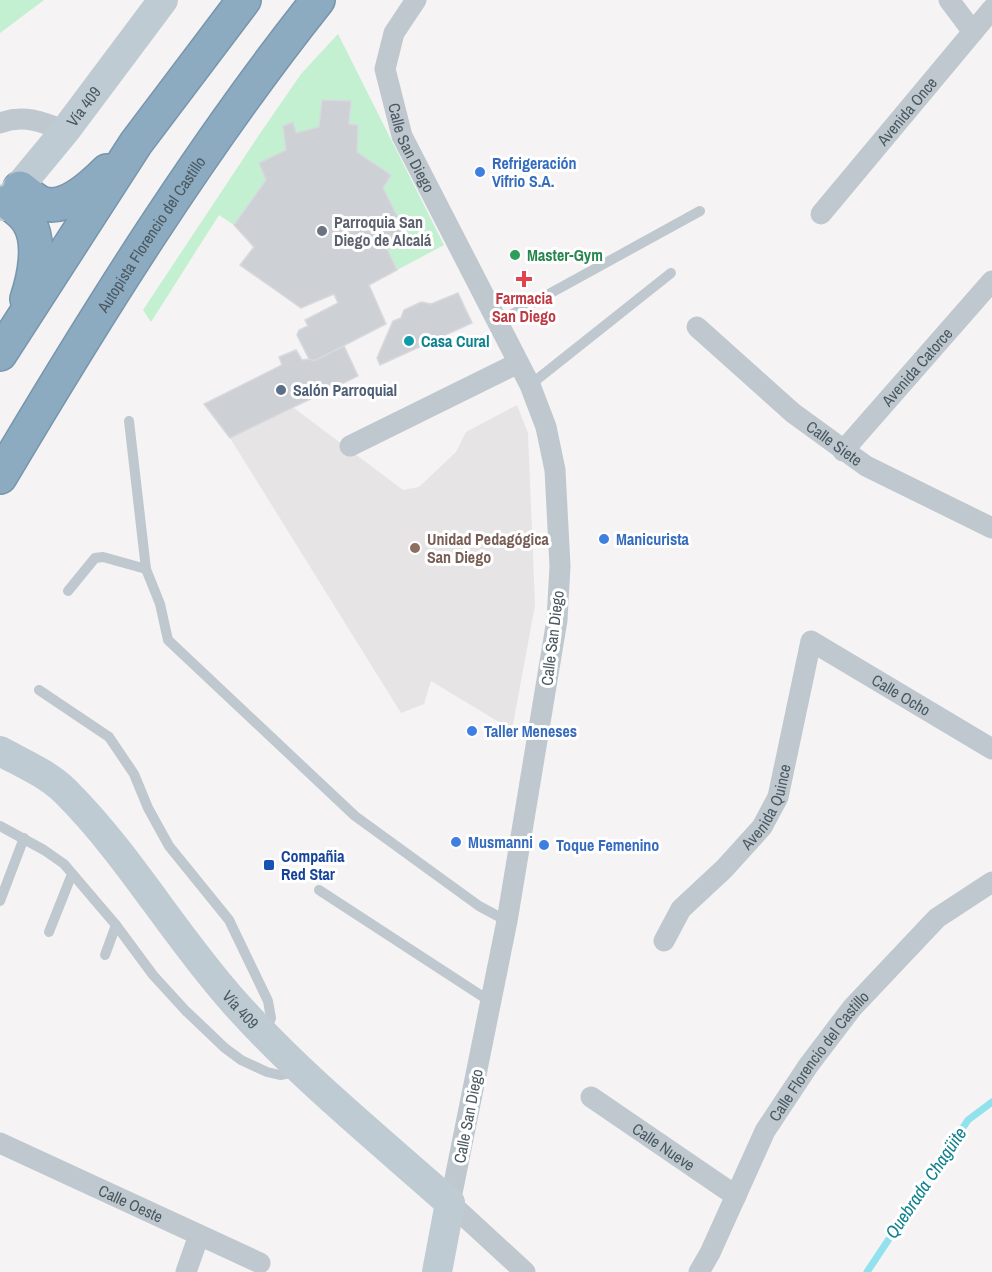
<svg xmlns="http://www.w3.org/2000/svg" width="992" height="1272" font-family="'Archivo Narrow',sans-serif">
  <rect width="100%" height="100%" fill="#f5f3f3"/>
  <!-- education -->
  <path fill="#e6e4e5" d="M517,405l11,28 7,172 -23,125 -81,-49 -7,23 -23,9 -171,-275 64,-30 109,82 16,-3 37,-35 10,-20z"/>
  <!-- green -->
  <g fill="#c3f0d0">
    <path d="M0,0h44l-44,33z"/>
    <path d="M338,34l106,211 -47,25 -10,-21 21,-12 -25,-49 8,-13 -34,-23 1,-27 -9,-1 2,-23 -29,-1 -3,27 -23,6 -3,-10 -10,3 3,24 -26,13 6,17 -32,45 -15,-10 -68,107 -8,-12 116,-175 42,-61z"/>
  </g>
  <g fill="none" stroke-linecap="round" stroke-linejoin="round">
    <!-- stream -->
    <path stroke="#91e2ec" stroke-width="7" d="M867,1272l101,-152 24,-18"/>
  </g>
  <!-- building -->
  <g fill="#cdd0d5" stroke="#d7d9dd" stroke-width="1.5">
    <path d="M322,100l29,1 -2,23 9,1 -1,27 34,23 -8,13 25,49 -21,12 10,21 -28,15 17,39 -72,37 -5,-2 -12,-24 2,-5 9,-4 -3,-6 33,-17 -4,-9 -33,14 -61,-43 14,-18 -20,-22 32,-45 -7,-17 27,-13 -3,-24 10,-4 3,11 23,-6z"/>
    <path d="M458,293l14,30 -92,42 -3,-7 16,-37 8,-3 3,-8 17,-8 10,2z"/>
    <path d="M344,346l14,30 -128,62 -26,-34 78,-39 -3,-8 17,-7 6,10 7,-1 5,2z"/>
  </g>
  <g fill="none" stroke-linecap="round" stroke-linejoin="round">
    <!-- highway casing -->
    <g stroke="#7795ac" stroke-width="36">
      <g id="highway">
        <path d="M20,188c7,5 16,14 24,16 23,6 48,-18 63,-33"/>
        <path d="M7,202c7,5 16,11 21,19 14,21 6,57 -1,78"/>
        <path d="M0,354l136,-211 108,-143"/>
        <path id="s11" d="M0,477c97,-163 200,-329 318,-477"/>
      </g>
    </g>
    <!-- lane -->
    <g stroke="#bec8ce" stroke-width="10">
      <path d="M498,322l202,-111"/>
      <path d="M530,385l141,-112"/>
      <path d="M129,421l17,148 14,35 8,36 187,176 124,90 28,15"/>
      <path d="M68,591l27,-33 8,-1 43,12"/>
      <path d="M39,690l70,47 25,37 14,34 21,38 60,74 39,81 3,17 -5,13"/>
      <path d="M0,826l44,24 20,14 52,61 37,50 32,35 40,38 16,12 26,12 13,3 16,-3"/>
      <path d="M319,890l172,112"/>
      <path d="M0,901l24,-63"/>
      <path d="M49,932l23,-58"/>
      <path d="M105,955l11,-30"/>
    </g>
    <!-- street -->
    <g stroke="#bec8ce" stroke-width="21">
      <path id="s1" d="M416,0l-22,33 -9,36 17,67 128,249 16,42 9,43 5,96 -3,54 -50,301 -57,282 75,69"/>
      <path d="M949,0l24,32"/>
      <path d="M0,123c24,-9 43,-1 65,8"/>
      <path id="s2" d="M821,214l171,-205"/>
      <path id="s3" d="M697,327l96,86 73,53 126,62"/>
      <path d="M350,446l168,-83"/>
      <path id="s4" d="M843,451l149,-170"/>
      <path id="s5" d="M664,941l17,-32 43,-40 38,-42 16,-30 33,-156 181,108"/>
      <path id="s6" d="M591,1097l145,99"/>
      <path id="s7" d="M0,1143l260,120"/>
      <path d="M186,1272l13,-37"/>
      <path id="s8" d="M699,1272l11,-19 55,-122 43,-65 44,-58 85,-90 55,-36"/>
    </g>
    <!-- secondary -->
    <g stroke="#bfcbd3" stroke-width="30">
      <path id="s9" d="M3,206l62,-75 98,-131"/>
      <path id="s10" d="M0,751c22,12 48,23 66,41 63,63 108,143 168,210 65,73 143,136 216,201l-13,69"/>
    </g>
    <!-- highway -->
    <use href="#highway" stroke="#8caac0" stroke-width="33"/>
  </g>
  <!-- markers -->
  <g fill="#3f7fe0" stroke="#fff" stroke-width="2">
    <circle cx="480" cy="172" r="6"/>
    <circle cx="604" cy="539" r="6"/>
    <circle cx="472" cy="731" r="6"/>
    <circle cx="456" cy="842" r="6"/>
    <circle cx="544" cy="845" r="6"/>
  </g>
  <circle fill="#6b7280" stroke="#fff" stroke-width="2" cx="322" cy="231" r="6"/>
  <circle fill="#2e9e5b" stroke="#fff" stroke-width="2" cx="515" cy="255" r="6"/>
  <path fill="#e0444e" stroke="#fff" stroke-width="2" d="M521 270h6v6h6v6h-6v6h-6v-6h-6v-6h6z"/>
  <circle fill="#0f9aa8" stroke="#fff" stroke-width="2" cx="409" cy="341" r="6"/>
  <circle fill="#5c6f8a" stroke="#fff" stroke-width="2" cx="281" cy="390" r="6"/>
  <circle fill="#8d6e63" stroke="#fff" stroke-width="2" cx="415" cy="548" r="6"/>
  <rect fill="#1a4fb4" stroke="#fff" stroke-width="2" x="263" y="859" width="12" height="12" rx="3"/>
  <g text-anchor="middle" stroke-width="6" stroke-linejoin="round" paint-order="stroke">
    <!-- street labels -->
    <g font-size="16" fill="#4a5860" stroke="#fff">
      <text dy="6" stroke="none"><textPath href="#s9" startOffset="128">Vía 409</textPath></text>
      <text dy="6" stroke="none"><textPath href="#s2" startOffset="134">Avenida Once</textPath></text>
      <text dy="6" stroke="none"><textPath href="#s1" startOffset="160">Calle San Diego</textPath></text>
      <text dy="6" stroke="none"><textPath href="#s11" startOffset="286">Autopista Florencio del Castillo</textPath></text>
      <text dy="6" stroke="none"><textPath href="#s4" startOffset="112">Avenida Catorce</textPath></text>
      <text dy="6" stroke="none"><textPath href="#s3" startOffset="180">Calle Siete</textPath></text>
      <text transform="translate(552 638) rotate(-83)" y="6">Calle San Diego</text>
      <text dy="6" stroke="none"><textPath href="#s5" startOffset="450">Calle Ocho</textPath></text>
      <text dy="6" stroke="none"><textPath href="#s5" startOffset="172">Avenida Quince</textPath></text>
      <text dy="6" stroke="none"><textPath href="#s10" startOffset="357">Vía 409</textPath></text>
      <text dy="6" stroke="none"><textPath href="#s8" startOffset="248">Calle Florencio del Castillo</textPath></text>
      <text transform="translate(468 1116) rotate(-79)" y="6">Calle San Diego</text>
      <text dy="6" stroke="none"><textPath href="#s6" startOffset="88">Calle Nueve</textPath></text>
      <text dy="6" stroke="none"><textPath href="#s7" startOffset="144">Calle Oeste</textPath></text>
    </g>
    <!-- shop labels -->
    <g font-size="16" font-weight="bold" fill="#366cbe" stroke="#fff" text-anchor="start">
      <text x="492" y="169">Refrigeración<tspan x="492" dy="18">Vifrio S.A.</tspan></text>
      <text x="616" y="545">Manicurista</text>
      <text x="484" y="737">Taller Meneses</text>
      <text x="468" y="848">Musmanni</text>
      <text x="556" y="851">Toque Femenino</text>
    </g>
    <!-- worship labels -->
    <g font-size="16" font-weight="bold" fill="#5b616d" stroke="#fff" text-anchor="start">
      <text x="334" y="228">Parroquia San<tspan x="334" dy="18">Diego de Alcalá</tspan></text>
    </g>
    <!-- leisure labels -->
    <g font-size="16" font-weight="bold" fill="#27864d" stroke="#fff" text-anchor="start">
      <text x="527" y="261">Master-Gym</text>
    </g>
    <!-- health labels -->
    <g font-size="16" font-weight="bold" fill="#be3a42" stroke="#fff">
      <text x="524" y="304">Farmacia<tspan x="524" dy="18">San Diego</tspan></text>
    </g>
    <!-- culture labels -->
    <g font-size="16" font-weight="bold" fill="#0d838f" stroke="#fff" text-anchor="start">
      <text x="421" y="347">Casa Cural</text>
    </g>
    <!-- service labels -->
    <g font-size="16" font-weight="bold" fill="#4e5e75" stroke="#fff" text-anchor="start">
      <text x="293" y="396">Salón Parroquial</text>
    </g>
    <!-- education labels -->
    <g font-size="16" font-weight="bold" fill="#785e54" stroke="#fff" text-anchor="start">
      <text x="427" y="545">Unidad Pedagógica<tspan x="427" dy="18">San Diego</tspan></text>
    </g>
    <!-- transit labels -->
    <g font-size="16" font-weight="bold" fill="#164399" stroke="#fff" text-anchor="start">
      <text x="281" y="862">Compañia<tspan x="281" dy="18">Red Star</tspan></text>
    </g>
    <!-- water labels -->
    <g font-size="18" font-style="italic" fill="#0f818f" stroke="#fff">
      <text transform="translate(926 1183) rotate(-56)" y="6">Quebrada Chagüite</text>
    </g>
  </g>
</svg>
